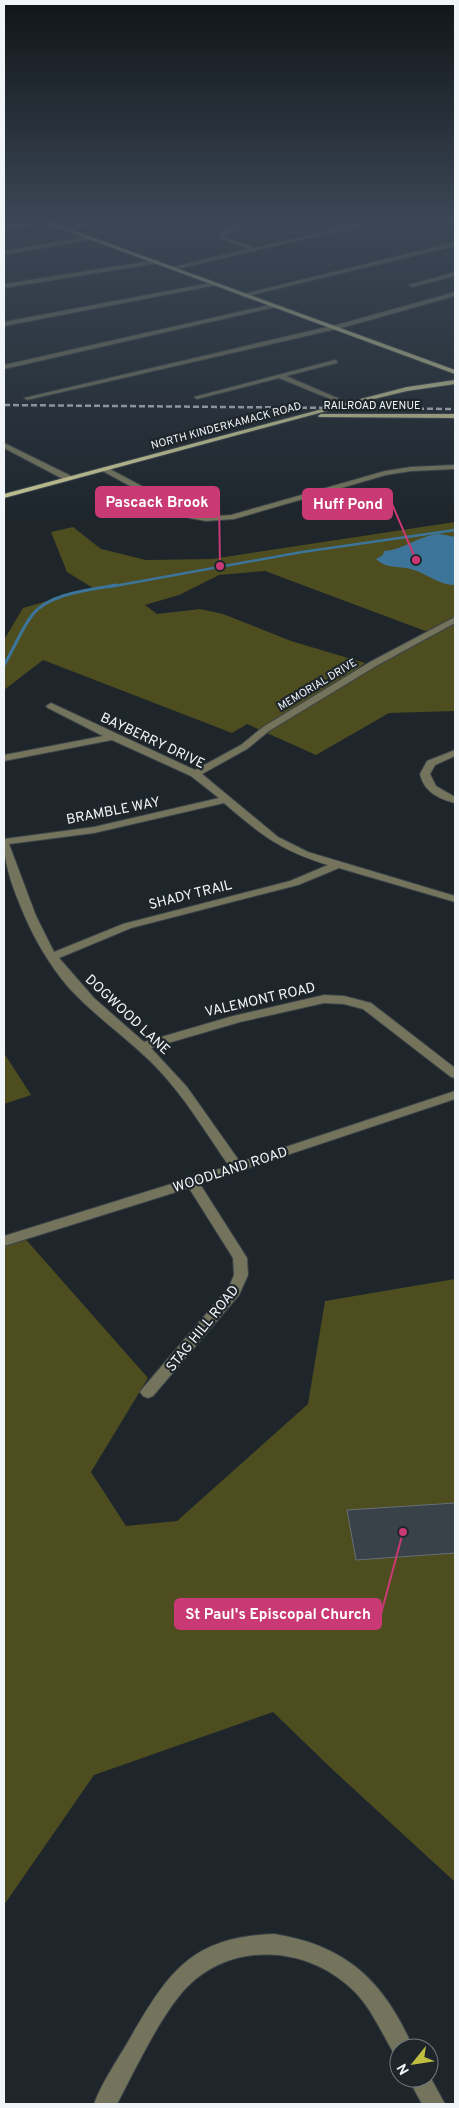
<svg xmlns="http://www.w3.org/2000/svg" width="459" height="2108" font-family="Overpass,sans-serif">
  <rect width="100%" height="100%" fill="#1e262c"/>
  <!-- green -->
  <g fill="#4d4d1f" fill-rule="evenodd">
    <path d="M455,522v189l-66,2 -73,42 -69,-31 -15,9 -189,-73 -39,30v-50l19,-32 70,-20 -26,-16 -16,-40 22,-5 28,22 45,11 66,-1zM265,571l163,61 -82,46 19,-15 -74,-22 -68,-27 -23,-5 -43,5 -12,-9 34,-10 40,-20z"/>
    <path d="M4,1053l27,42 -27,9z"/>
    <path d="M21,1234l127,144 -57,94 35,54 51,-5 131,-117 17,-103 130,-22v603l-122,-112 -60,-58 -179,63 -90,130v-667z"/>
  </g>
  <!-- water -->
  <path fill="#3c7599" d="M440,534l15,3v48c-14,1 -28,-11 -41,-15 -14,-5 -26,0 -38,-11l7,-4 1,-4c20,-1 35,-16 56,-17z"/>
  <g fill="none" stroke-linecap="round" stroke-linejoin="round">
    <!-- stream-far1 -->
    <path stroke="#3c7599" stroke-width="2.5" d="M109,587l193,-35 153,-22"/>
    <!-- stream -->
    <path stroke="#3c7599" stroke-width="3" d="M4,665c10,-16 17,-36 29,-51 17,-21 58,-24 83,-29"/>
  </g>
  <!-- building -->
  <path fill="#394248" stroke="#656f76" d="M455,1503v50l-99,7 -9,-50z"/>
  <g fill="none" stroke-linecap="round" stroke-linejoin="round">
    <!-- minor casing -->
    <g stroke="#3b4349" stroke-width="2">
      <g id="minor">
        <path d="M46,221l2,3 -44,5v-4z"/>
        <path d="M99,221h12l-45,10 -3,-2z"/>
        <path d="M371,221h10l-209,49 -3,-2 80,-19 -29,-11v-5l18,-9 2,3 -15,8v2l30,11z"/>
        <path d="M91,236l2,3 -89,16v-4z"/>
        <path d="M455,242v4l-212,51 -3,-2z"/>
        <path d="M157,260l2,3 -155,25v-4z"/>
        <path d="M455,272v4l-43,11 -3,-2z"/>
        <path d="M215,282l2,3 -213,41v-4z"/>
        <path d="M455,292v4l-110,31 -318,73 -3,-2 320,-75z"/>
        <path d="M274,304l2,3 -272,62v-4z"/>
        <path d="M335,360l2,1v2l-51,13 63,27v2h-4l-66,-27 -82,21 -3,-2z"/>
        <path d="M4,443l67,33 1,2 -7,2 -61,-32z"/>
        <path d="M455,465v4l-44,2 -25,4 -152,44 -28,2 -17,-3 -90,-49 7,-2 88,47 12,3 25,-2 154,-44 26,-4z"/>
        <path d="M455,617v6l-79,43 -107,65 -22,18 -45,25 76,63 30,15 147,44v6l-116,-34 -41,17 -167,43 -72,30 35,40 50,44 89,-26 91,-21 20,1 27,7 84,65v10l-4,-1 -88,-68 -19,-5 -20,-1 -84,19 -89,26 36,39 53,75 215,-71v8l-255,85 47,74 1,17 -9,20 -86,101 -5,2 -5,-2 -3,-4 3,-4 86,-101 5,-12 -1,-17 -44,-70 -185,58v-10l225,-70c-23,-33 -44,-69 -72,-98 -27,-28 -60,-50 -87,-79 -22,-25 -38,-54 -50,-84 -9,-22 -16,-42 -16,-66l90,-12 125,-29 -28,-22 -79,-36 -108,21v-6l99,-19 -55,-28 -2,-2 5,-3 144,67 46,-25 22,-18 107,-65zM224,803c37,32 56,47 104,62l-38,16 -167,43 -69,28 -18,-36 -27,-72 85,-11z"/>
        <path d="M455,750v6l-20,9 -5,9 6,12 19,11v6c-16,-4 -31,-11 -35,-29l7,-13z"/>
        <path d="M274,1934c72,11 111,48 139,114h-14v9l-4,-2c-13,-21 -23,-46 -41,-64 -45,-45 -121,-51 -167,-4 -26,27 -52,83 -70,117h-23c8,-22 23,-43 35,-64 39,-67 61,-103 145,-106z"/>
        <path d="M429,2075l16,29h-23l-14,-26h21z"/>
      </g>
    </g>
    <!-- major casing -->
    <g stroke="#3b4349" stroke-width="2">
      <g id="major">
        <path d="M40,221h8l407,149v4z"/>
        <path d="M455,380v4l-48,7 -58,14 -345,93v-4l341,-91 62,-16z"/>
        <path d="M321,414h134v4l-136,-1 -1,-1z"/>
      </g>
    </g>
    <!-- minor -->
    <use href="#minor" fill="#73745b" fill-rule="evenodd"/>
    <!-- major -->
    <use href="#major" fill="#c4c591" fill-rule="evenodd"/>
    <!-- rail -->
    <path stroke="#babfc4" stroke-width="2.5" stroke-dasharray="6 3" stroke-linecap="butt" d="M4,405l451,4"/>
  </g>
  <!-- sky -->
  <linearGradient id="sky" x2="0" y2="1"><stop stop-color="#101518"/><stop offset="0.43" stop-color="#3b4756"/><stop offset="1" stop-color="#3b4756" stop-opacity="0"/></linearGradient>
  <rect width="459" height="516" fill="url(#sky)"/>
  <g text-anchor="middle" stroke-width="4.5" stroke-linejoin="round" paint-order="stroke">
    <!-- far-street labels -->
    <g font-size="11" fill="#f0f5f9" stroke="#1e262c">
      <text x="372" y="409">RAILROAD AVENUE</text>
      <text transform="translate(226 425) rotate(-15)" y="4">NORTH KINDERKAMACK ROAD</text>
      <text transform="translate(317 684) rotate(-31)" y="4">MEMORIAL DRIVE</text>
    </g>
    <!-- street labels -->
    <g font-size="14" fill="#f0f5f9" stroke="#1e262c">
      <text transform="translate(153 740) rotate(25)" y="5">BAYBERRY DRIVE</text>
      <text transform="translate(113 810) rotate(-11)" y="5">BRAMBLE WAY</text>
      <text transform="translate(190 894) rotate(-14)" y="5">SHADY TRAIL</text>
      <text transform="translate(260 999) rotate(-13)" y="5">VALEMONT ROAD</text>
      <text transform="translate(128 1014) rotate(43)" y="5">DOGWOOD LANE</text>
      <text transform="translate(230 1169) rotate(-18)" y="5">WOODLAND ROAD</text>
      <text transform="translate(202 1328) rotate(-51)" y="5">STAG HILL ROAD</text>
    </g>
  </g>
  <!-- callouts -->
  <path fill="none" stroke="#c93973" stroke-width="2" d="M220 566L219 502M416 560L392 504M403 1532L381 1614"/>
  <g fill="#c93973" stroke="#1e262c" stroke-width="2">
    <circle cx="220" cy="566" r="5"/>
    <circle cx="416" cy="560" r="5"/>
    <circle cx="403" cy="1532" r="5"/>
  </g>
  <g fill="#c93973" stroke="#c93973" stroke-width="2">
    <rect x="96" y="487" width="123" height="30" rx="5"/>
    <rect x="303" y="489" width="89" height="30" rx="5"/>
    <rect x="175" y="1599" width="206" height="30" rx="5"/>
  </g>
  <g font-size="15" text-anchor="middle" font-weight="bold" fill="#fff">
    <text x="157" y="507">Pascack Brook</text>
    <text x="348" y="509">Huff Pond</text>
    <text x="278" y="1619">St Paul's Episcopal Church</text>
  </g>
  <!-- border -->
  <rect width="459" height="2108" fill="none" stroke="#f0f5f9" stroke-width="10"/>
  <!-- north arrow -->
  <g transform="translate(414 2063) rotate(240)"><circle r="24" fill="#1e262c" stroke="#72797e"/>
  <path d="M0-4L9 19L0 12L-9 19Z" fill="#bfbe41"/>
  <text y="-8" font-size="14" font-weight="bold" text-anchor="middle" fill="#f0f5f9">N</text>
  </g>
</svg>
